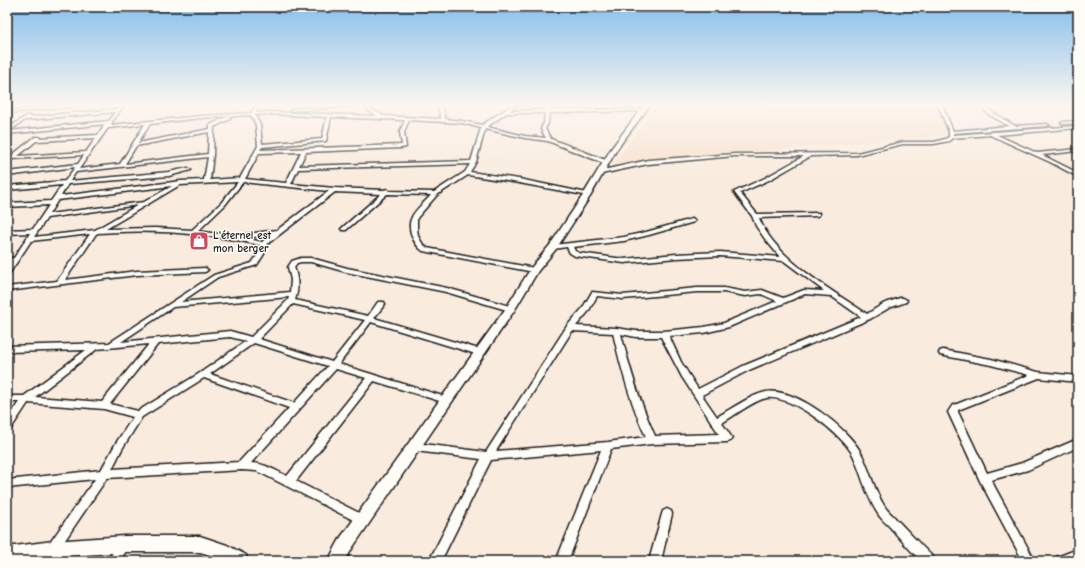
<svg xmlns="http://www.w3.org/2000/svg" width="1085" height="568" font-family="'Comic Neue',sans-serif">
  <rect width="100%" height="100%" fill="#f9ebdd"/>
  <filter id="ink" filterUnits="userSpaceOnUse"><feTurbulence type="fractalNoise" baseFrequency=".025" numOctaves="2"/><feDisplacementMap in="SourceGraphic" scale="8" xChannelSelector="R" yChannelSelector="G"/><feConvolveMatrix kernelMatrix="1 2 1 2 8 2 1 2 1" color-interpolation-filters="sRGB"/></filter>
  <g filter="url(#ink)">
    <!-- built -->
    <path fill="#f7dfcb" d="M657,105h281l11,30 -334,28z"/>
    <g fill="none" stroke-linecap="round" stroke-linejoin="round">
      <!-- street casing -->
      <g stroke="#1c1c1c" stroke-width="3">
        <g id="street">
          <path d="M68,105h9l-2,1 -68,7v-2z"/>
          <path d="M120,105h4l-14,20 90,-9 51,-3 5,-8h4l-5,8 14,-1 108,4 -8,-5 -5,-6h4l3,4 13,7 57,3 -3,-14h4l3,14 17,2 20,4 30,-20h4l-6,6 35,-1 -1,-5h4l1,5 94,-1 2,1 -2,1 -94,2 -1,10 -3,6 6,10 57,22v2l-2,1 -58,-23 -23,-3 -40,-9 -9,33 -6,10 49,7 68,14 2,1v2l-70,-13 -51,-8 -31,20 -20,23v9l1,9 4,7 5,5 107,20 3,2 -1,1 -2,1 -111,-21c-9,-6 -17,-23 -11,-34 3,-7 13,-15 19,-22l-44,-1 -41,36h-4l-1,-1 1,-1 39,-34 -46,-2 -69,53 -2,9 -7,11 -39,12 -37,25 109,-10 1,-12 -3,-13 4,-6 9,-3h10l36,10 100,20 66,19 1,2 -4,2 -64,-19 -100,-20 -35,-10h-10l-4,1 -3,4c4,11 5,22 1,33l73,16 10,-14h6l1,2 -11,14 108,32 1,2 -1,2 -3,1 -108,-33 -32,42 110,34 1,2 -1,2 -3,1 -72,-22 -78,100 71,36 1,3 -1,3 -4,2 -4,-2 -94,-48 -9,-4 -14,-1 -135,8 -50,74 -4,1 -4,-1 -2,-4 2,-4 46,-65 -88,9v-8l94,-10 15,-27 17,-26 -29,-8 -76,-6 -18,27 -3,1v-11l12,-18h-12v-6h17l62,-46 -79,2v-6l102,-3 105,-68 38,-12 6,-9 2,-9c-53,-12 -108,-16 -162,-12l-2,1 -31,46 72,-9 68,-3 3,2 -3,2 -68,3 -130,16v-4l50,-6 33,-47 -59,7 -22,33 -2,1v-7l4,-6h-4v-4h7l16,-25 -23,1v-4l26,-1 16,-24 -42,2v-4l44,-2 11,-16 -55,5v-4l58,-5 10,-14 -68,9v-4l71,-8 6,-9 -72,4h-5v-2l4,-1 24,-19h4v1l59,-3 5,-7v-2l3,-2 -99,10v-5l21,-14 2,1 -1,1 88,-8zM115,112l-6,9 -100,10 16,-11zM506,113h39l-1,10 -3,6 5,9 -21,-2 -38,-9zM269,114l58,3 -5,22 -60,5 -2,-19 -5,-10zM251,115l5,10 2,21 -18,32 -30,2 3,-25 1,-28 16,-8v-2h-4l-16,8v4l-72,14 12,-19 50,-6zM331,117l74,3 -5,12 2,13 -142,5 2,-3 64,-6zM409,120l53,3 19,5 -10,33 -172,5 7,-14 95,-4 5,-1 -2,-15zM145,124l-25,40 -41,5 29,-41zM209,132l-1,22 -83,10 11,-18zM96,138l-10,14 -68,4 18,-15zM301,152l-15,31 -41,-4 14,-26zM208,157l-4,23 -23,1 -120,15 7,-12 101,-8 22,-6 -3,-2 -19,4 -99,9 6,-9zM470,164l-5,8 -31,20 -45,-1 -2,-2 -3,1 -50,-2 -43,-4 7,-15zM238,182l-17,21 -29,27 -37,-2 -49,1 74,-44zM243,182l86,9 -52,39 -37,5 -3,2 -39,-6 27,-26zM172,186l-28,16 -95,12 9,-14zM138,205l-43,25 -61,7 13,-19zM271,235l-9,7 -17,-4zM289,297l-1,3 -37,37 -21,-6 -109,11 52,-35zM293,304l72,16 -33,42 -73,-23zM230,337l16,4 -46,32 -62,38 -28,-7 48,-60zM254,343l74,23 -34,37 -84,-29zM149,344l-47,58 -67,-5 62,-48zM336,369l30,9 -79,98c-11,-5 -23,-13 -36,-13zM204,378l85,30 -50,54 -127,7 10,-20 20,-32z"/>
          <path d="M342,105h11l-2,1 -58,5 -2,-1 2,-1z"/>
          <path d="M938,105h4l11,26 56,-5 -21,-12 -7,-9h4l7,7 23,14 32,-2 2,1 -2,1 -94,7v2l125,-9v2l-81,7 40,18 41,-4v2l-36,4 36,18v4l-28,-15 -60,-27 -38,3 -3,3 -15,3h-31l-46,11 -46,1 -42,24 -29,13 17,21 62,-1v2l-2,1 -58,2c16,41 73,72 108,96l16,-10 17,-6h3l4,2 -1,2 -17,6 -19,11 -121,51 -47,25 15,22c16,-9 32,-21 49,-25 29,-5 81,36 94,59 10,18 13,38 25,56 3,5 8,8 12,13 12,12 23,25 36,37l2,4h-14c-11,-11 -21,-22 -31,-34 -4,-4 -9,-8 -12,-13 -12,-18 -16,-39 -25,-59 -11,-21 -61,-60 -86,-57 -13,2 -33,18 -45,25l10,15 -2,3 -3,1 -75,2 -41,5 -43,112h-12l45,-111 -110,10 -50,101h-12l52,-102 -66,-8 -3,-1 -2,-3 2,-3 3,-1 71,9 81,-126 15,-17 10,-17 31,3 74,-7h27l21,4 17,-2 21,8 21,-8 20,1 -40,-30 -64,-5 -44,2 -52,5 -49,-7 -5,-3 -3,-6 -14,2 -3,-2 3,-2 71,-8 22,-5 46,-13 3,2 -1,1 -45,13 -25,6 -51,6 2,4 4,2 45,6 52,-5 44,-2 60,5 -15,-18 -9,-13 -4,-10 -18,-24 31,-14 39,-22h-69l-87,8 -47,10 -3,-2 1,-1 49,-11 87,-6 122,-1 46,-11h31l11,-3 4,-2v-5zM697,292h27l21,4 16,-2 16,7 -53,22 -20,4 -40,4h-28l-20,-3 -40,-2 12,-14 9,-16 26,3zM805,294l26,2 30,21 -118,49 -45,23 -17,-27 -12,-26 35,-3 25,-6zM572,331l41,2c8,36 18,71 33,104l-38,5 -112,9zM621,334l15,3h25l21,40 37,57 -64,2c-15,-33 -25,-67 -34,-102z"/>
          <path d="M1078,121v2l-15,1 -2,-1 2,-1z"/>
          <path d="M943,350l48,9 47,13 40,4v6l-39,-4 -81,32v2l29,61 35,-10 56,-24v8l-50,23 -37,10 44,81h-12l-43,-80 -32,-69 4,-6 77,-31 -38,-10 -51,-10 -1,-2 1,-2z"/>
          <path d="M667,509l4,2 1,3 -11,47h-12l13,-47 1,-3z"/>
          <path d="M124,539l4,1 2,4 -10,17h-12l12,-21z"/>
          <path d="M1078,549v10l-4,2h-19l2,-4z"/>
        </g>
      </g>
      <!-- secondary casing -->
      <g stroke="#1c1c1c" stroke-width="3">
        <g id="secondary">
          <path d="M644,105h6l-33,44 -26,46 -35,54 -18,22 -24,40 -161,236 -8,14h-17l13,-24 165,-229 25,-40 19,-23 33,-50 28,-46z"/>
          <path d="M125,536h75l27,9 19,10 2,6h-23l-8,-4 -17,-5h-75l-118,9v-14l46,-6z"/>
        </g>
      </g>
      <!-- street -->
      <use href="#street" fill="#fdfcf7" fill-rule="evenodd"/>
      <!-- secondary -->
      <use href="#secondary" fill="#fdfcf7" fill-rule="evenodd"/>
    </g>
  </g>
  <!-- sky -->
  <linearGradient id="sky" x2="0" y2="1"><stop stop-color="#86bfed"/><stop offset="0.57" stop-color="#fcf6f0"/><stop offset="1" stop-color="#fcf6f0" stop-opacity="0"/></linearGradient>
  <rect width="1085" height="184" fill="url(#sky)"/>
  <!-- icons -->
  <defs>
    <g id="shop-square" transform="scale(1)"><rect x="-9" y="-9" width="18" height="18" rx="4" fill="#d1495b" stroke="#fdfcf7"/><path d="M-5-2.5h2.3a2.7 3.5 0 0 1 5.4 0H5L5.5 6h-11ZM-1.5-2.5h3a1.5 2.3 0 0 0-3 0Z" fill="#fff"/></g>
  </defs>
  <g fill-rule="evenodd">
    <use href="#shop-square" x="199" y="241"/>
  </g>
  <g text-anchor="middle" stroke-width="3" stroke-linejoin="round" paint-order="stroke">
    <!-- poi labels -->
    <g font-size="11" font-weight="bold" fill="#1c1c1c" stroke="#fdfcf7" text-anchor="start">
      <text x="213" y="239">L'éternel est<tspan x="213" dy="13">mon berger</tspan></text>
    </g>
  </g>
  <!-- margin -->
  <rect width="1085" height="568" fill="none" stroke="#fdfcf7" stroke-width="24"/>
  <rect x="12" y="12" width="1061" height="544" fill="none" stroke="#1c1c1c" stroke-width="1.5" filter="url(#ink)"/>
</svg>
